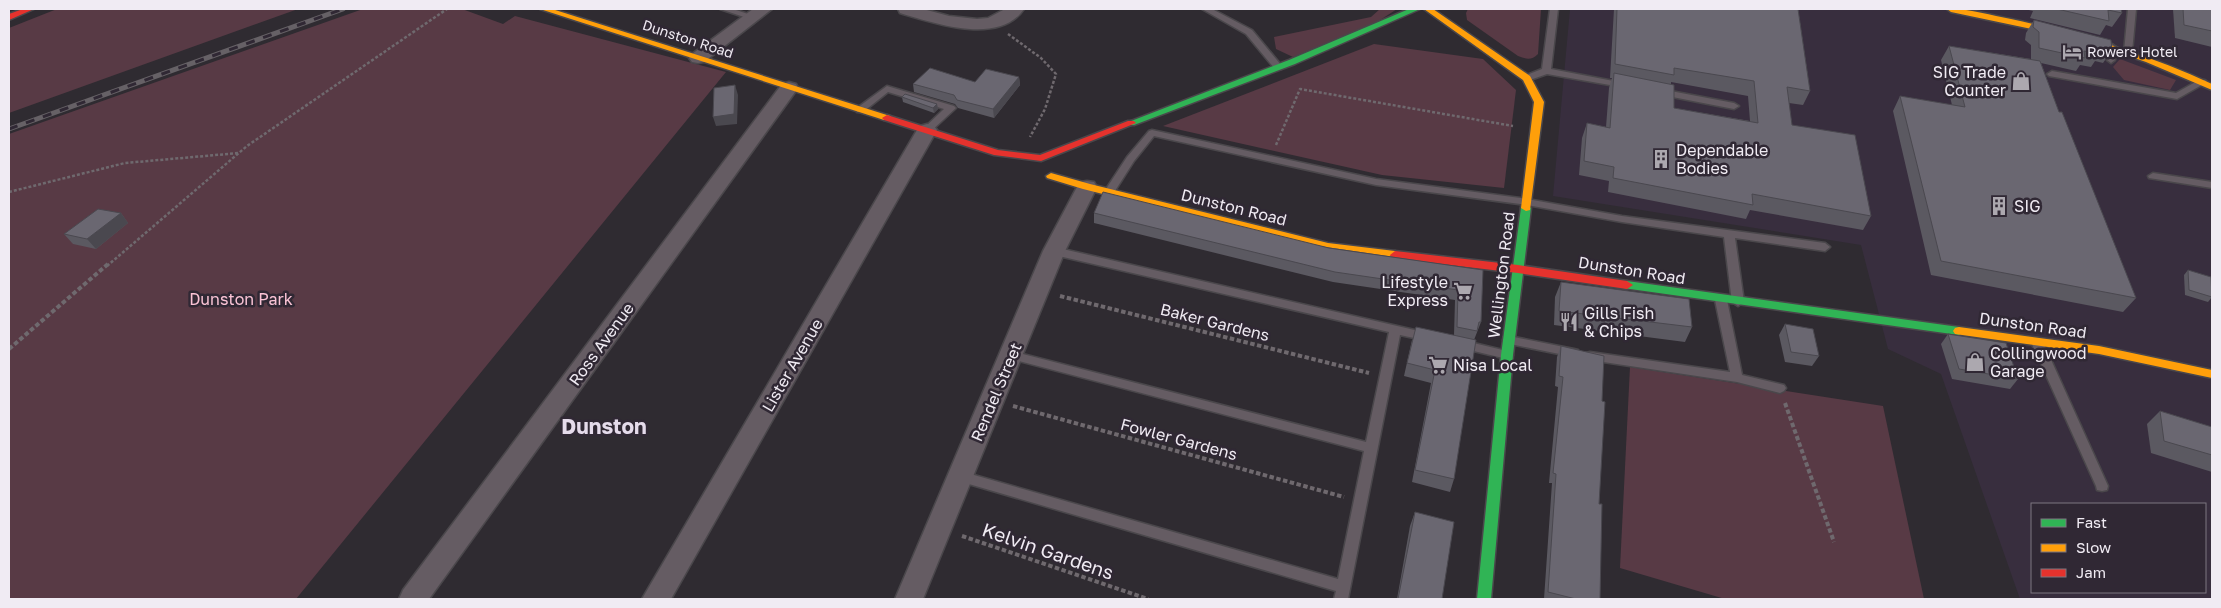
<svg xmlns="http://www.w3.org/2000/svg" width="2221" height="608" font-family="'Golos Text',sans-serif">
  <rect width="100%" height="100%" fill="#2f2b31"/>
  <!-- built -->
  <path fill="#382e3e" fill-rule="evenodd" d="M1570,9h642v590h-192l-79,-225 -53,-25 -27,-104 -308,-49zM2032,504h173v88h-173z"/>
  <!-- green -->
  <g fill="#583a45">
    <path d="M57,9h241l-289,104v-85z"/>
    <path d="M363,9h99l41,15 12,-8 211,56 -430,527h-287v-465z"/>
    <path d="M1380,9h17l-20,13 -84,35 -17,-8 -2,-12 97,-20z"/>
    <path d="M1468,9h73l-3,45c-7,7 -12,5 -20,2l-51,-36 -1,-7z"/>
    <path d="M1374,44l109,15 33,31 -12,98 -122,-13 -219,-49z"/>
    <path d="M2120,59l56,21 -6,10 -46,-10 -11,-13z"/>
    <path d="M1630,367l253,39 41,193h-199l-105,-31z"/>
  </g>
  <g fill="none" stroke-linecap="round" stroke-linejoin="round">
    <!-- lane casing -->
    <g stroke="#4a474b" stroke-width="3">
      <g id="lane">
        <path d="M720,9h13l24,8 -4,3z"/>
        <path d="M1202,9h10l40,21 29,35v4h-6l-29,-35z"/>
        <path d="M1550,9h8l-7,60 73,14 3,1v4l-80,-14 -17,6h-6v-4l18,-7z"/>
        <path d="M2128,9h8l-4,43 -4,3 -4,-3z"/>
        <path d="M2112,44l4,3 -1,13 -4,3 -4,-3 1,-13z"/>
        <path d="M2052,71l124,22 23,-13h6l2,2 -30,17 -128,-23 -2,-2z"/>
        <path d="M887,86l67,20 2,2 -26,24h-6l-2,-2 2,-2 20,-19 -56,-17 -25,20h-6v-4z"/>
        <path d="M1660,89l74,14 5,3 -5,3 -77,-15 -2,-2z"/>
        <path d="M1152,130l224,49 151,20 95,17 203,27 5,4 -5,4 -90,-13 9,64 -6,4 -6,-4 -8,-65 -102,-15 -95,-17 -151,-20 -222,-49 -20,25 -21,33h-8l-1,-2 23,-35 22,-26z"/>
        <path d="M2153,173l59,9v6l-63,-10 -1,-2z"/>
        <path d="M1054,247l378,87 2,3 -2,3 -4,1 -28,-6 -52,264h-14l2,-8 -381,-111 -1,-4 1,-4 5,-1 378,108 26,-128 -353,-92 -4,-1 -2,-3 2,-3 4,-1 355,91 23,-110 -339,-78 -1,-3z"/>
        <path d="M1721,296l6,4 15,75 42,10 2,3 -2,3 -4,2 -43,-11 -147,-22 -4,-1 -2,-3 2,-3 4,-1 140,20 -15,-72z"/>
        <path d="M1509,336l65,13 4,1 2,3 -2,3 -4,1 -69,-14 -2,-3 2,-3z"/>
        <path d="M2037,338l4,1 2,3 65,144 -1,4 -5,1 -5,-1 -1,-4 -65,-144 2,-3z"/>
        <path d="M1461,340l46,11 4,1 2,3 -2,3 -4,1 -50,-12 -2,-3 2,-3z"/>
      </g>
    </g>
    <!-- street casing -->
    <g stroke="#4a474b" stroke-width="3">
      <g id="street">
        <path d="M753,9h19l-68,53 -6,1 -6,-1 -3,-4 3,-4z"/>
        <path d="M898,9h25l26,7 28,3 11,-1 17,-9h19c-25,37 -90,14 -124,4z"/>
        <path d="M789,82l7,2 2,4 -369,511h-30l4,-9 379,-506z"/>
        <path d="M927,124l7,2 3,4 -266,469h-29l275,-469 3,-4z"/>
        <path d="M1087,181l7,1 3,5 -32,64 -142,348h-28l148,-348 34,-64 3,-5z"/>
      </g>
    </g>
    <!-- fast casing -->
    <g stroke="#4a474b" stroke-width="3">
      <g id="fast">
        <path d="M1409,9h11l-125,55 -161,61h-6l-2,-2 163,-63z"/>
        <path d="M1526,205l5,3 -18,147 -22,244h-14l24,-244 20,-147z"/>
        <path d="M1627,281l332,46 6,4 -6,4 -336,-47 -2,-3 2,-3z"/>
      </g>
    </g>
    <!-- slow casing -->
    <g stroke="#4a474b" stroke-width="3">
      <g id="slow">
        <path d="M540,9h12l338,107 2,2 -2,2h-6z"/>
        <path d="M1424,9h9l97,67 14,26 -14,108 -4,1 -5,-3 13,-106 -11,-22z"/>
        <path d="M1947,9c21,-1 43,6 64,10 69,15 137,35 201,65v6l-66,-28 -32,-11 -64,-18 -99,-21z"/>
        <path d="M1051,173l39,11 238,59 67,8 5,4 -5,4 -67,-8 -245,-62 -36,-11 -1,-2z"/>
        <path d="M1959,327l140,19 113,24v8l-113,-24 -144,-20 -2,-3 2,-3z"/>
      </g>
    </g>
    <!-- jam casing -->
    <g stroke="#4a474b" stroke-width="3">
      <g id="jam">
        <path d="M23,9h11l-25,11v-6z"/>
        <path d="M887,115l111,35 42,5 88,-34h6l2,2 -95,38 -47,-6 -110,-35 -2,-2z"/>
        <path d="M1395,251l123,14 109,16 6,4 -6,4 -109,-16 -127,-15 -1,-3z"/>
      </g>
    </g>
    <!-- path-far1 -->
    <g stroke="#6f696e" stroke-width="2.5" stroke-dasharray="3 2" stroke-linecap="butt">
      <path d="M1008,34l33,24 15,16 -11,35 -15,28"/>
      <path d="M1276,145l24,-56 213,37"/>
      <path d="M9,192l116,-29 114,-10"/>
      <path d="M107,266l140,-120 200,-137"/>
    </g>
    <!-- path -->
    <g stroke="#6f696e" stroke-width="4" stroke-dasharray="4.5 2.5" stroke-linecap="butt">
      <path d="M1060,296l309,77"/>
      <path d="M9,349l99,-85"/>
      <path d="M1785,403l49,139"/>
      <path d="M1013,406l331,91"/>
      <path d="M962,536l186,63"/>
    </g>
    <!-- lane -->
    <use href="#lane" fill="#655c63" fill-rule="evenodd"/>
    <!-- street -->
    <use href="#street" fill="#655c63" fill-rule="evenodd"/>
    <!-- fast -->
    <use href="#fast" fill="#30b455" fill-rule="evenodd"/>
    <!-- slow -->
    <use href="#slow" fill="#ff9f0a" fill-rule="evenodd"/>
    <!-- jam -->
    <use href="#jam" fill="#e5322d" fill-rule="evenodd"/>
    <!-- rail casing -->
    <g stroke="#666166" stroke-width="5">
      <path id="rail" d="M9,129l334,-120"/>
    </g>
    <!-- rail -->
    <use href="#rail" stroke="#302834" stroke-width="3" stroke-dasharray="9" stroke-linecap="butt"/>
  </g>
  <!-- wall -->
  <g fill="#5b5961" fill-rule="evenodd">
    <path d="M1614,9h184l12,82 -7,14 -14,-2 3,22 79,91 -8,14 -113,-20 -4,9 -138,-27 1,-11 -30,-6 3,-37 5,-15 19,4 3,-39 3,-10h-2zM1671,82l77,14 2,25 -76,-13 -3,-24z"/>
    <path d="M2024,9h97l1,4 -10,14 -6,-2 -6,10 -70,-17 3,-7z"/>
    <path d="M2173,9h39v38l-37,-9z"/>
    <path d="M2034,20l78,30 -9,13 -8,-2 -4,6 -11,-2 -4,6 -35,-8 18,49 77,186 -13,14 -192,-37 -38,-164 7,-15 52,9 -11,-45 8,-14 82,13v-14l-6,-5 1,-7z"/>
    <path d="M1019,77l1,8 -26,33 -36,-10 -3,-4 -41,-12 -1,-8 62,-2z"/>
    <path d="M902,97l35,7 1,5 -4,4 -31,-11z"/>
    <path d="M121,213l7,10 -32,26 -23,-5 -9,-10z"/>
    <path d="M1094,213l389,57 -2,52 -7,18 -20,139 -4,13 -38,-10 19,-99 -27,-7 8,-36 42,-5 1,-35 -122,-18 -239,-59z"/>
    <path d="M2188,270l24,27 -4,5 -23,-7 -1,-20z"/>
    <path d="M1561,282l131,45 -7,15 -131,-17 1,-28z"/>
    <path d="M1785,324l34,32 -7,10 -27,-4 -6,-27z"/>
    <path d="M1948,334l70,45 -8,10 -58,-10 -11,-35z"/>
    <path d="M1561,346l41,55 -3,103 1,95h-56l8,-116h-3l9,-96 -3,-1 2,-29z"/>
    <path d="M2160,411l52,16v45l-61,-19 -4,-29z"/>
    <path d="M1415,512l27,87h-45l13,-73z"/>
  </g>
  <!-- shaded-wall -->
  <g fill="#4a484f">
    <path d="M1019,77l1,8 -26,33 -1,-9z"/>
    <path d="M735,85l3,10 -1,29 -21,2 -3,-9z"/>
    <path d="M937,104l1,5 -4,4 -1,-5z"/>
    <path d="M121,213l7,10 -32,26 -9,-10z"/>
  </g>
  <!-- building -->
  <g fill="#6a6771" stroke="#4a484f">
    <path d="M1617,9h181l12,82 -23,-4 5,38 63,10 16,81 -119,-22 1,11 -140,-27 1,-11 -30,-6 3,-38 23,5 4,-55 60,12v23l84,15 -4,-42 -80,-13v7l-59,-11z"/>
    <path d="M2057,9h64l1,4 -14,-3 1,11z"/>
    <path d="M2183,9h29v22l-28,-6z"/>
    <path d="M2034,20l77,20 1,10 -13,-3v7l-15,-3 1,7 -46,-10v-16l-6,-5z"/>
    <path d="M1949,46l91,15 19,51h3l74,186 -195,-37 -41,-165 65,11z"/>
    <path d="M930,68l45,14 11,-13 33,8 -26,32 -36,-9 -3,-5 -41,-11z"/>
    <path d="M735,85l-1,29 -21,3 1,-29z"/>
    <path d="M905,94l32,10 -4,4 -31,-11z"/>
    <path d="M1103,192l226,56 154,22 -2,52h-2l-2,9 -20,-4 1,-37 -123,-18 -241,-59z"/>
    <path d="M98,209l23,4 -34,26 -23,-5z"/>
    <path d="M2188,270l23,7 1,20 -23,-7z"/>
    <path d="M1561,282l128,17 3,28 -133,-16z"/>
    <path d="M1785,324l28,5 6,27 -28,-4z"/>
    <path d="M1416,327l60,13 -22,139 -39,-9 20,-100 -28,-7z"/>
    <path d="M1948,334l58,9 12,36 -59,-10z"/>
    <path d="M1561,346l43,10 -2,45 3,1 -6,102h3l-2,95h-24l-28,-7 8,-118 -3,-1 10,-96 -4,-1z"/>
    <path d="M2160,411l52,16v28l-48,-14z"/>
    <path d="M1415,512l39,10 -12,77h-44z"/>
  </g>
  <!-- icons -->
  <defs>
    <g id="hotel-bare" transform="scale(1.5)"><path d="M-6-4.5h1.5V1H6V5H4.5V3h-9V5H-6ZM-4 0a1.8 1.8 0 1 1 3.6 0ZM.5 0V-2.5h3Q6-2.5 6 0Z" fill="#aca8af" stroke="#302834" stroke-width="2.5" paint-order="stroke"/></g>
    <g id="shop-bare" transform="scale(1.5)"><path d="M-5-2.5h2.3a2.7 3.5 0 0 1 5.4 0H5L5.5 6h-11ZM-1.5-2.5h3a1.5 2.3 0 0 0-3 0Z" fill="#aca8af" stroke="#302834" stroke-width="2.5" paint-order="stroke"/></g>
    <g id="building-bare" transform="scale(1.5)"><path d="M-4-6H4V6H1V3H-1V6H-4ZM-2.5-4.3h1.7v1.8h-1.7ZM.8-4.3h1.7v1.8H.8ZM-2.5-1h1.7V.8h-1.7ZM.8-1h1.7V.8H.8Z" fill="#aca8af" stroke="#302834" stroke-width="2.5" paint-order="stroke"/></g>
    <g id="supermarket-bare" transform="scale(1.5)"><path d="M-6-5.5h2.5l.6 2H6L4.5 2H-2.5L-4.4-4H-6ZM-1.5 3.2a1.3 1.3 0 1 0 .1 0ZM3 3.2a1.3 1.3 0 1 0 .1 0Z" fill="#aca8af" stroke="#302834" stroke-width="2.5" paint-order="stroke"/></g>
    <g id="restaurant-bare" transform="scale(1.5)"><path d="M-5-6h1v4h1v-4h1v4h1v-4h1v5L-1.5 .5V6h-2V.5L-5-1ZM5-6V6H3V1.5H1.5Q1.5-4 5-6Z" fill="#aca8af" stroke="#302834" stroke-width="2.5" paint-order="stroke"/></g>
  </defs>
  <g fill-rule="evenodd">
    <use href="#hotel-bare" x="2072" y="52"/>
    <use href="#shop-bare" x="2021" y="81"/>
    <use href="#building-bare" x="1661" y="159"/>
    <use href="#building-bare" x="1999" y="206"/>
    <use href="#supermarket-bare" x="1463" y="291"/>
    <use href="#restaurant-bare" x="1569" y="322"/>
    <use href="#shop-bare" x="1975" y="362"/>
    <use href="#supermarket-bare" x="1438" y="365"/>
  </g>
  <g text-anchor="middle" stroke-width="5" stroke-linejoin="round" paint-order="stroke">
    <!-- far-street labels -->
    <g font-size="14" fill="#f0ebf3" stroke="#302834">
      <text transform="translate(688 39) rotate(18)" y="5">Dunston Road</text>
    </g>
    <!-- far-poi labels -->
    <g font-size="14" fill="#f0ebf3" stroke="#302834" text-anchor="start">
      <text x="2087" y="57">Rowers Hotel</text>
    </g>
    <!-- poi labels -->
    <g font-size="16" fill="#f0ebf3" stroke="#302834" text-anchor="start">
      <text x="2006" y="78" text-anchor="end">SIG Trade<tspan x="2006" dy="18">Counter</tspan></text>
      <text x="1676" y="156">Dependable<tspan x="1676" dy="18">Bodies</tspan></text>
      <text x="2014" y="212">SIG</text>
      <text x="1448" y="288" text-anchor="end">Lifestyle<tspan x="1448" dy="18">Express</tspan></text>
      <text x="1584" y="319">Gills Fish<tspan x="1584" dy="18">&amp; Chips</tspan></text>
      <text x="1990" y="359">Collingwood<tspan x="1990" dy="18">Garage</tspan></text>
      <text x="1453" y="371">Nisa Local</text>
    </g>
    <!-- street labels -->
    <g font-size="16" fill="#f0ebf3" stroke="#302834">
      <text transform="translate(1234 207) rotate(14)" y="6">Dunston Road</text>
      <text transform="translate(1632 270) rotate(9)" y="6">Dunston Road</text>
      <text transform="translate(1501 275) rotate(-83)" y="6">Wellington Road</text>
      <text transform="translate(1215 322) rotate(14)" y="6">Baker Gardens</text>
      <text transform="translate(2033 325) rotate(8)" y="6">Dunston Road</text>
      <text transform="translate(601 344) rotate(-54)" y="6">Ross Avenue</text>
      <text transform="translate(792 365) rotate(-60)" y="6">Lister Avenue</text>
      <text transform="translate(996 392) rotate(-67)" y="6">Rendel Street</text>
      <text transform="translate(1179 439) rotate(15)" y="6">Fowler Gardens</text>
    </g>
    <!-- park labels -->
    <g font-size="16" fill="#fac3d5" stroke="#302834">
      <text x="241" y="305">Dunston Park</text>
    </g>
    <!-- near-street labels -->
    <g font-size="19" fill="#f0ebf3" stroke="#302834">
      <text transform="translate(1048 551) rotate(19)" y="7">Kelvin Gardens</text>
    </g>
    <!-- district labels -->
    <g font-size="21" font-weight="bold" fill="#e5dbeb" stroke="#302834">
      <text x="604" y="434">Dunston</text>
    </g>
  </g>
  <!-- border -->
  <rect width="2221" height="608" fill="none" stroke="#f0ebf3" stroke-width="20"/>
  <!-- legend -->
  <rect x="2031" y="503" width="175" height="90" fill="#302834" stroke="#7d7680"/>
  <rect x="2041" y="519" width="25" height="8" fill="#30b455" stroke="#7d7680"/>
  <text x="2076" y="528" font-size="15" fill="#f0ebf3">Fast</text>
  <rect x="2041" y="544" width="25" height="8" fill="#ff9f0a" stroke="#7d7680"/>
  <text x="2076" y="553" font-size="15" fill="#f0ebf3">Slow</text>
  <rect x="2041" y="569" width="25" height="8" fill="#e5322d" stroke="#7d7680"/>
  <text x="2076" y="578" font-size="15" fill="#f0ebf3">Jam</text>
</svg>
